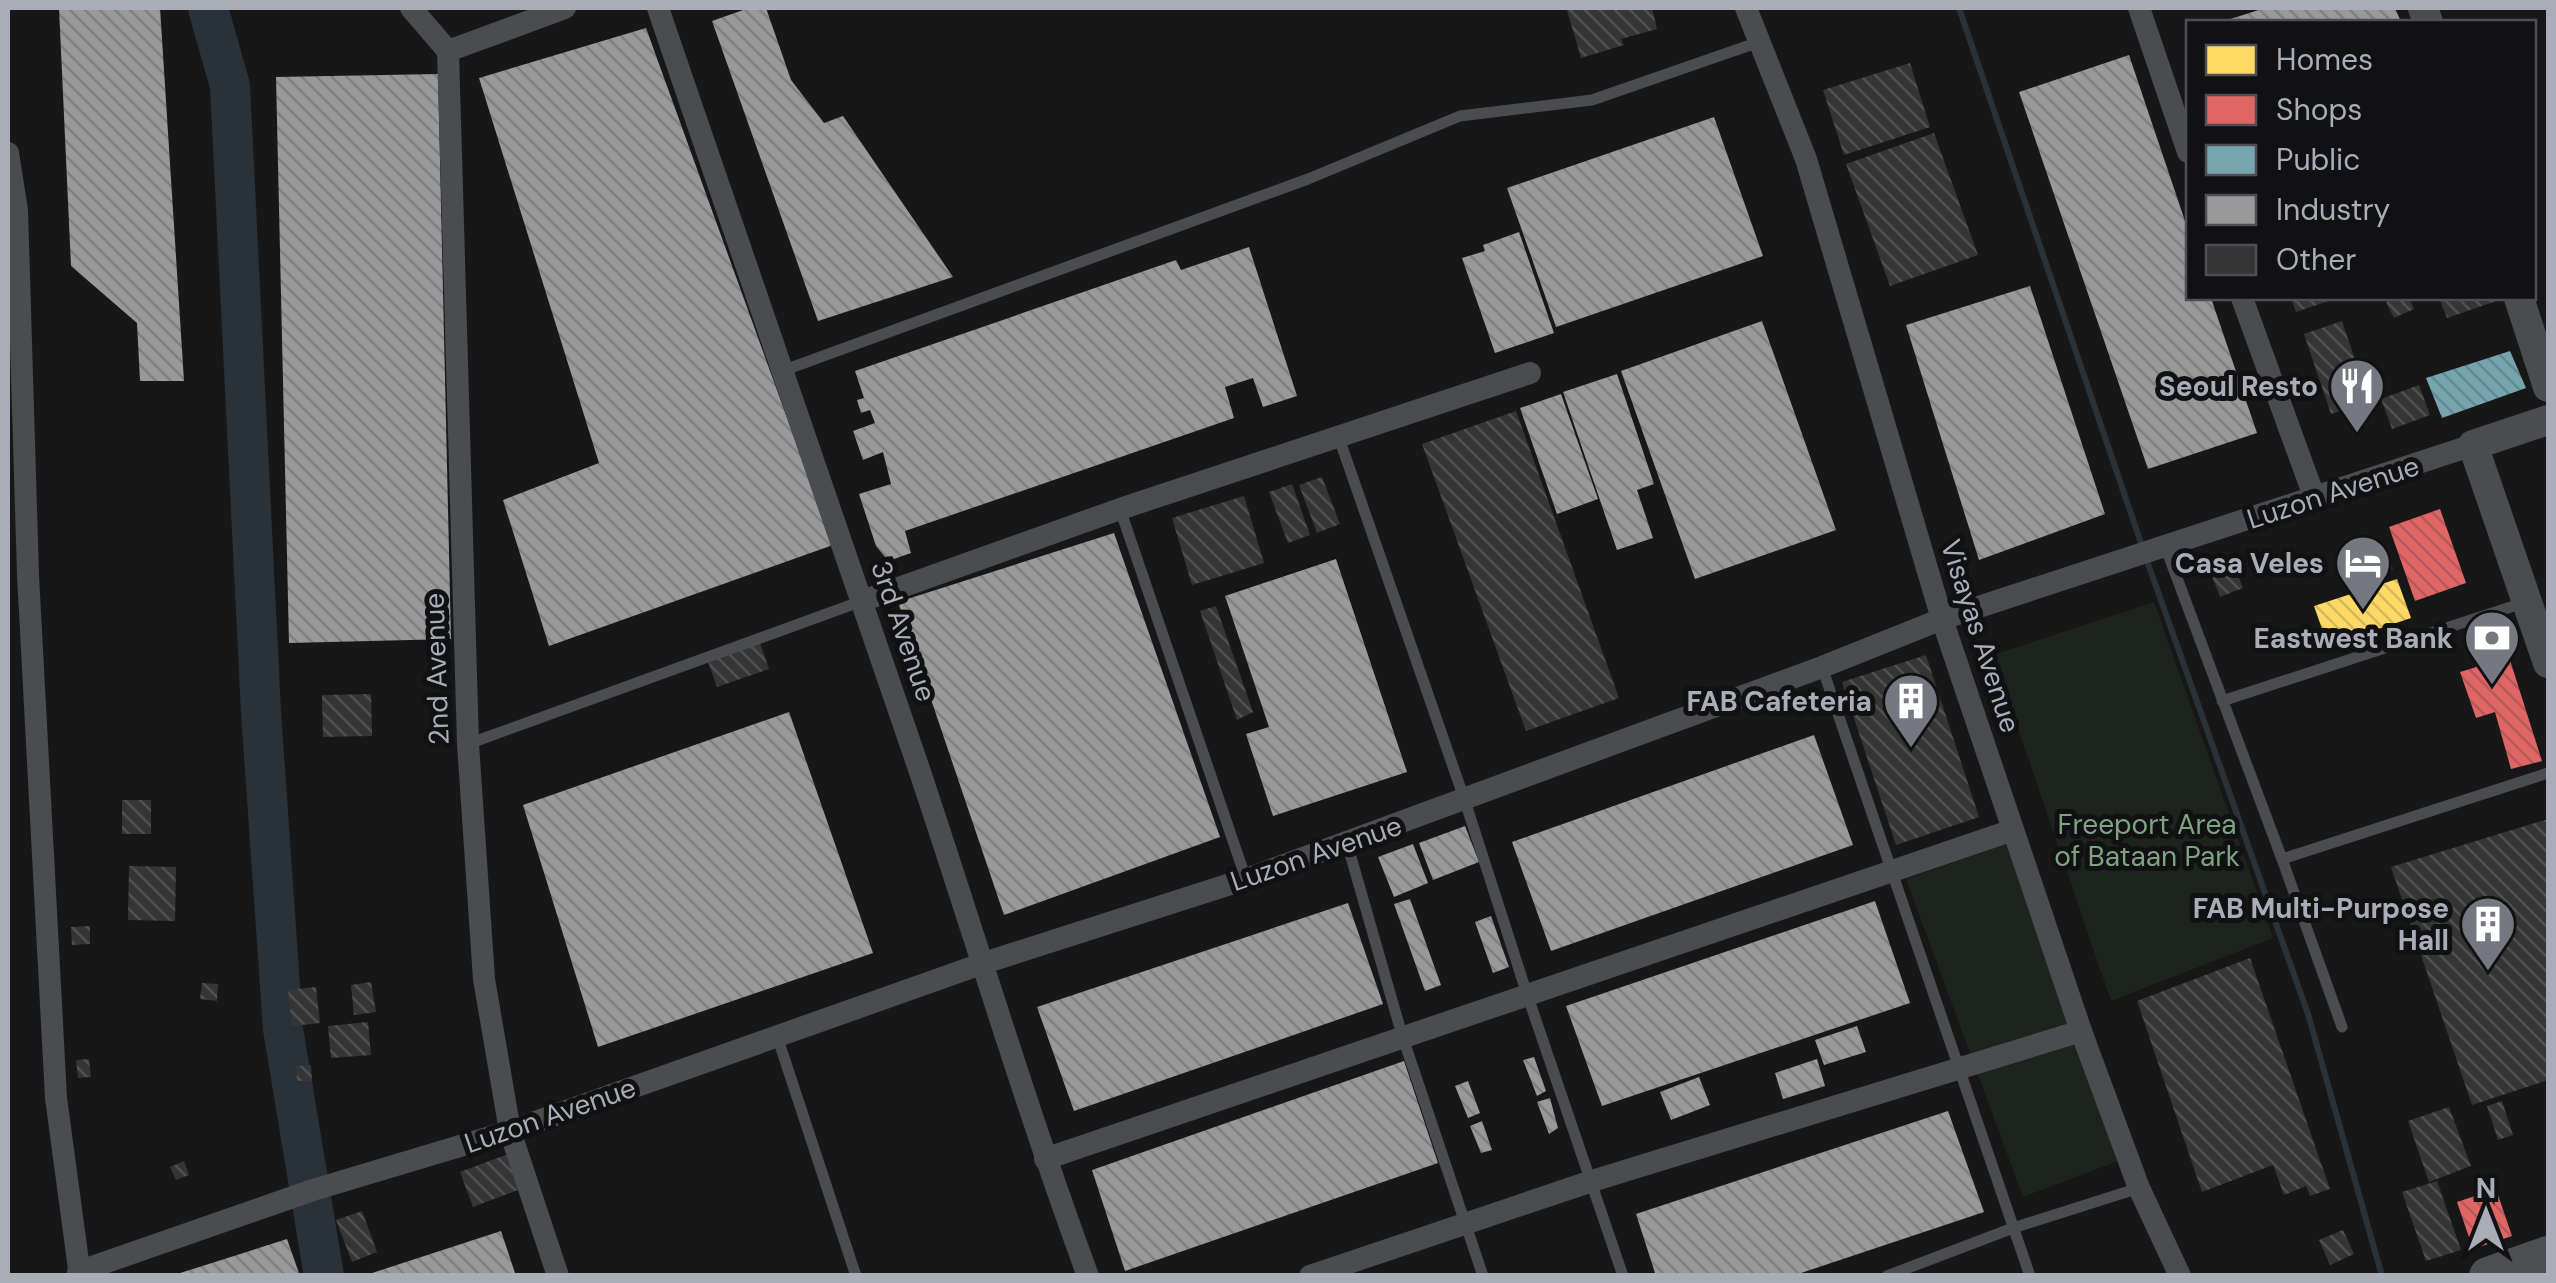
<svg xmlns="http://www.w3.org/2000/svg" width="2556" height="1283" font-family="'DM Sans',sans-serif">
  <defs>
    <pattern id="homes-back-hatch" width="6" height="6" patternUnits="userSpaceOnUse" patternTransform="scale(2.5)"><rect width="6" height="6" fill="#ffd966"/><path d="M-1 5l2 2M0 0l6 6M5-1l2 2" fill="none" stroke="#d6b85d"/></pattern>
    <pattern id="shops-back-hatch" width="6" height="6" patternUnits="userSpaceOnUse" patternTransform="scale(2.5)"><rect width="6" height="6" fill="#e06666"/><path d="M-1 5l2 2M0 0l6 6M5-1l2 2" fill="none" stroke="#b45a5a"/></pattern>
    <pattern id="public-back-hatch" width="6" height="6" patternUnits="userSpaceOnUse" patternTransform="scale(2.5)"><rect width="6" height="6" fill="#76a5af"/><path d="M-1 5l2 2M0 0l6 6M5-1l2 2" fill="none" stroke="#658991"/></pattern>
    <pattern id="industry-back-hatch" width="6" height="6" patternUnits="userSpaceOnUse" patternTransform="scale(2.5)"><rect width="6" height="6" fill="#999"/><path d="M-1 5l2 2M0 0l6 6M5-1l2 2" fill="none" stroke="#7f8080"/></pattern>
    <pattern id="building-back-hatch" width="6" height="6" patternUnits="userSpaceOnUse" patternTransform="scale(2.5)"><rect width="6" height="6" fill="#353536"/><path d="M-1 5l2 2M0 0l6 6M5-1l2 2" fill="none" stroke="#4f5051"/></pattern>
  </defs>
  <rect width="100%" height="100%" fill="#171717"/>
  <!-- green -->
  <g fill="#1d241e">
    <path d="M2154,602l119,336 -162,63 -118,-346z"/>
    <path d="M2009,843l112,317 -98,37 -117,-318z"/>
  </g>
  <!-- homes -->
  <path fill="url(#homes-back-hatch)" d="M2397,579l14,39 -83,28 -14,-40z"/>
  <!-- shops -->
  <g fill="url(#shops-back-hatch)">
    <path d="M2440,509l26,74 -51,18 -26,-74z"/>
    <path d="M2509,657l33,104 -31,8 -16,-57 -19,6 -16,-46z"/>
    <path d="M2496,1189l16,47 -39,13 -16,-47z"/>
  </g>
  <!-- public -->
  <path fill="url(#public-back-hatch)" d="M2510,351l16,37 -84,30 -16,-40z"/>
  <!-- industry -->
  <g fill="url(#industry-back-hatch)">
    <path d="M59,8h101l24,373h-44l-3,-58 -66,-57z"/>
    <path d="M749,8h17l25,72 33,43 19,-7 110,161 -135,44 -106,-300z"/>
    <path d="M2265,8h130l6,14h-180z"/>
    <path d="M646,28l187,517 -284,101 -46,-146 96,-37 -120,-385z"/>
    <path d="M2129,55l59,175v68h23l46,135 -109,36 -129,-377z"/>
    <path d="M438,74l13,565 -162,4 -13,-566z"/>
    <path d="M1714,117l49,139 -207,71 -49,-139z"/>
    <path d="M1519,232l35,101 -59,20 -33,-95 23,-7 -2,-6z"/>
    <path d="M1249,247l48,149 -34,11 -10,-29 -28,9 9,31 -329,113 6,22 -17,6 -2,-3 -7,1 -9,-11 -17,-52 32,-10 -8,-32 -20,8 -10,-29 22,-8 -5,-13 -9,3 -4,-13 7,-2 -9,-27 321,-111 5,10z"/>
    <path d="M2030,286l75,228 -126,46 -73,-235z"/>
    <path d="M1762,321l74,209 -141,49 -74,-208z"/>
    <path d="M1617,374l37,110 -17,6 16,48 -36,12 -54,-158z"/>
    <path d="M1561,394l37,105 -41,15 -37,-106z"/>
    <path d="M1114,533l106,304 -216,78 -106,-313z"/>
    <path d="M1336,559l71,213 -134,44 -27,-82 23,-7 -44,-131z"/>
    <path d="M789,712l84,241 -275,94 -75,-242z"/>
    <path d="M1814,735l39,110 -302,106 -39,-109z"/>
    <path d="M1465,826l14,36 -46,18 -14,-37z"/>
    <path d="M1413,844l15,39 -34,14 -16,-40z"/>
    <path d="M1410,899l31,86 -16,6 -31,-87z"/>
    <path d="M1875,901l35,102 -308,103 -36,-100z"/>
    <path d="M1348,903l35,101 -309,107 -37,-104z"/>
    <path d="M1491,916l18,51 -16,6 -18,-51z"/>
    <path d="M1857,1026l9,26 -42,13 -9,-25z"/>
    <path d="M1534,1057l12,34 -9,5 -14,-36z"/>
    <path d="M1817,1059l8,27 -42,13 -8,-26z"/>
    <path d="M1404,1061l34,102 -313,108 -33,-101z"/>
    <path d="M1699,1077l11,28 -39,15 -11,-28z"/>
    <path d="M1468,1081l12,32 -12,5 -13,-32z"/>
    <path d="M1550,1098l8,30 -9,6 -12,-32z"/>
    <path d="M1948,1111l36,101 -192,64h-136l-20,-62z"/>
    <path d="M1482,1121l10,29 -11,3 -11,-27z"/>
    <path d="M501,1231l15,45h-150v-1z"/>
    <path d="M287,1239l13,37h-126v-1z"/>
  </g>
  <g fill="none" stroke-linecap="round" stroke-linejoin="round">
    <!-- stream -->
    <g stroke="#2a3239" stroke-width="6">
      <path d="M1959,8l183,538"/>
      <path d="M2146,558l162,456 74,262"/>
    </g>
    <!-- river -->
    <path stroke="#2a3239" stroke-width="40" d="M208,8l22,78 31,626 22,317 41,247"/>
  </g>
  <!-- building -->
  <g fill="url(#building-back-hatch)">
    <path d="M1577,8h75l5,21 -36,10 3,6 -43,13 -14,-48z"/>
    <path d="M1910,63l20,64 -86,28 -21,-65z"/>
    <path d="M1934,133l44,122 -88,31 -44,-122z"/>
    <path d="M2291,298h46l-41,14z"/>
    <path d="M2395,298h14l5,11 -20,9 -8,-16z"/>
    <path d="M2439,298h66l-58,20z"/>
    <path d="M2342,321l27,80 -38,13 -27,-80z"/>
    <path d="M2419,385l11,30 -38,14 -11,-30z"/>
    <path d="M1516,411l103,287 -93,33 -104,-287z"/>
    <path d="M1322,477l18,47 -23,9 -18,-48z"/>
    <path d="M1292,484l18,51 -22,8 -19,-51z"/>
    <path d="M1244,496l20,67 -72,22 -20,-67z"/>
    <path d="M2387,550l6,19 -48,13 -5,-18z"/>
    <path d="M2234,565l9,23 -23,9 -9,-24z"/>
    <path d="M1216,606l37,106 -16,8 -37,-109z"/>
    <path d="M760,643l9,26 -52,18 -9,-25z"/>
    <path d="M1926,655l53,162 -83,28 -54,-163z"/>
    <path d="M371,694l1,42 -49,1 -1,-42z"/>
    <rect x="122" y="800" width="29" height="34"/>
    <path d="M2548,819v261l-76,25 -81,-238z"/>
    <path d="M129,866l47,1 -1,54 -47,-1z"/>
    <path d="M90,926v18l-18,1 -1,-18z"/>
    <path d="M2250,958l80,231 -20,7 -4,-10 -22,9 -11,-30 -71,27 -65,-191z"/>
    <path d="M371,982l5,30 -22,3 -3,-30z"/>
    <path d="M202,983l16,1 -1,17 -17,-2z"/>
    <path d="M316,987l4,36 -28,3 -4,-36z"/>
    <path d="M368,1022l3,33 -40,3 -3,-32z"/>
    <path d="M89,1059l2,18 -13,1 -2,-18z"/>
    <path d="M311,1065l1,16h-15l-1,-15z"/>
    <path d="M2502,1101l11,34 -15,5 -11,-34z"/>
    <path d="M2449,1107l22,59 -42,16 -21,-61z"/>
    <path d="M513,1152l13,35 -53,20 -13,-35z"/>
    <path d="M184,1161l5,14 -13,5 -6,-13z"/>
    <path d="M2437,1181l24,69 -35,11 -24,-69z"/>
    <path d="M362,1211l15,41 -25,10 -16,-42z"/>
    <path d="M2343,1230l11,24 -24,11 -11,-25z"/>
  </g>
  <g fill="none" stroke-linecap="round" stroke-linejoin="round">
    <!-- service -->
    <g stroke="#4b4c50" stroke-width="11">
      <path d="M782,371l526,-192 152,-63 132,-16 167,-58"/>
      <path d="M1339,438l126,363 62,193 96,282"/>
      <path d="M1120,509l126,370"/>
      <path d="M2165,546l117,313 266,-86"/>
      <path d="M1822,667l208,609"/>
      <path d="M2222,701l301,-98"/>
      <path d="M468,744l394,-143"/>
      <path d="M1347,843l55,192 81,241"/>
      <path d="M2282,859l60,168"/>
      <path d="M777,1036l79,240"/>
      <path d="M1887,1276l126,-48 126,-40"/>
    </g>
    <!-- minor -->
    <g stroke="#4b4c50" stroke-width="22">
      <path d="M411,8l37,43 117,-43"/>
      <path d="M658,8c86,253 175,505 260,758 57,170 108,342 170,510"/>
      <path d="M1746,8l60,151 136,460 139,412 58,157 41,88"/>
      <path d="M2139,8l49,144"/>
      <path d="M448,51l20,693 16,235 26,152 48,145"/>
      <path d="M8,153l9,57 11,365 28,523 24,178"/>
      <path d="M2242,298l73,201"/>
      <path d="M862,601l258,-92 410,-136"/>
      <path d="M1045,1159l968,-329"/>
      <path d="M78,1272l235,-82 197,-59 474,-168 262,-84 576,-212 120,-48 531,-174"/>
      <path d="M1310,1276l282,-95 489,-150"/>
    </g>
    <!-- tertiary -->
    <g stroke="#4b4c50" stroke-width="30">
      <path d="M2423,8l5,14"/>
      <path d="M2519,298l29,89"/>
      <path d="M2548,420l-75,25 75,218"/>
    </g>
    <!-- primary -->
    <path stroke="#4d4f52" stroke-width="38" d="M2488,1276l60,-21"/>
  </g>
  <!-- icons -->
  <defs>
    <g id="restaurant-pin" transform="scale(2.875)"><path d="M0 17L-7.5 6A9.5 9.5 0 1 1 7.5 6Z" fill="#757880" stroke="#111113"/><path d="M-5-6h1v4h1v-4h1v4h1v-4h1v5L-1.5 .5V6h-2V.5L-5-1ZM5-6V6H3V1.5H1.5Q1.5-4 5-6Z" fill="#fff"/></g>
    <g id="hotel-pin" transform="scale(2.875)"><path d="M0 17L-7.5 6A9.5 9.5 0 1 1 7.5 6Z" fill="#757880" stroke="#111113"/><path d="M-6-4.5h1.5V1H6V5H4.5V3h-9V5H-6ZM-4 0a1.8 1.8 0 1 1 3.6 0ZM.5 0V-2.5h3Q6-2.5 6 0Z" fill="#fff"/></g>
    <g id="bank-pin" transform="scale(2.875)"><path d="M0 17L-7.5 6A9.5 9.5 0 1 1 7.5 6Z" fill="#757880" stroke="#111113"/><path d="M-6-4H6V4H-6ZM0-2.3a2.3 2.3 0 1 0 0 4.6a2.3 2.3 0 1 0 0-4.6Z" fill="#fff"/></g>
    <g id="building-pin" transform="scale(2.875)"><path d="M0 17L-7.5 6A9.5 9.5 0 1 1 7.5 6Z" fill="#757880" stroke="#111113"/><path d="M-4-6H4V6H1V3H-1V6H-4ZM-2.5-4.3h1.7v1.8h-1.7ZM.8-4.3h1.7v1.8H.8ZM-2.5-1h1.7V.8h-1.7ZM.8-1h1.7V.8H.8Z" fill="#fff"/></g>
  </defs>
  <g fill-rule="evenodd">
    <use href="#restaurant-pin" x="2357" y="386"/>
    <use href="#hotel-pin" x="2363" y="563"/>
    <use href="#bank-pin" x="2492" y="638"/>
    <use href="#building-pin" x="1911" y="701"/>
    <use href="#building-pin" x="2488" y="924"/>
  </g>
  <g text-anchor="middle" stroke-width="10" stroke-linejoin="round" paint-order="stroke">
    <!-- poi labels -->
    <g font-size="28" font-weight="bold" fill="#a8adb8" stroke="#111113" text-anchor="end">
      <text x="2318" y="396">Seoul Resto</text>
      <text x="2324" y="573">Casa Veles</text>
      <text x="2453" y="648">Eastwest Bank</text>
      <text x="1872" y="711">FAB Cafeteria</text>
      <text x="2449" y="918">FAB Multi-Purpose<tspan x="2449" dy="32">Hall</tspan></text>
    </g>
    <!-- street labels -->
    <g font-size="28" fill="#a8adb8" stroke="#111113">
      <text transform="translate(2333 492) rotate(-18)" y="10">Luzon Avenue</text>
      <text transform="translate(904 631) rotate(71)" y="10">3rd Avenue</text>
      <text transform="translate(1981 636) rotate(72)" y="10">Visayas Avenue</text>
      <text transform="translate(436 669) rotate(-92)" y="10">2nd Avenue</text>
      <text transform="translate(1316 853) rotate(-19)" y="10">Luzon Avenue</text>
      <text transform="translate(550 1115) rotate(-19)" y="10">Luzon Avenue</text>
    </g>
    <!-- park labels -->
    <g font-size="28" fill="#7fa381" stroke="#111113">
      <text x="2147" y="834">Freeport Area<tspan x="2147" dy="32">of Bataan Park</tspan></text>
    </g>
  </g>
  <!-- border -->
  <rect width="2556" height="1283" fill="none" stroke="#a8adb8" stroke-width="20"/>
  <!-- legend -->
  <rect x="2186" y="20" width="350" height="280" fill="#111113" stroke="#4d4f55" stroke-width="2.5"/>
  <rect x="2206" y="45" width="50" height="30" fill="#ffd966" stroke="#4d4f55" stroke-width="2.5"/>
  <text x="2276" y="70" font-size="30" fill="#a8adb8">Homes</text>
  <rect x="2206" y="95" width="50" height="30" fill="#e06666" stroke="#4d4f55" stroke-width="2.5"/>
  <text x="2276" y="120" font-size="30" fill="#a8adb8">Shops</text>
  <rect x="2206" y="145" width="50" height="30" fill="#76a5af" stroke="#4d4f55" stroke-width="2.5"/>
  <text x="2276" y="170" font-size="30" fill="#a8adb8">Public</text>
  <rect x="2206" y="195" width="50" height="30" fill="#999999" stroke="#4d4f55" stroke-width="2.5"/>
  <text x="2276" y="220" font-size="30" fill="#a8adb8">Industry</text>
  <rect x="2206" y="245" width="50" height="30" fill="#353536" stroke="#4d4f55" stroke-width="2.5"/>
  <text x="2276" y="270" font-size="30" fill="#a8adb8">Other</text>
  <!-- north arrow -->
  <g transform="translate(2486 1213)" stroke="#111113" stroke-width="8" paint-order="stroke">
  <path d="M0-8L18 38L0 25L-18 38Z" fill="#a8adb8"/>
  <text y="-15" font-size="28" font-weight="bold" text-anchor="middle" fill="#a8adb8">N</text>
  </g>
</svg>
